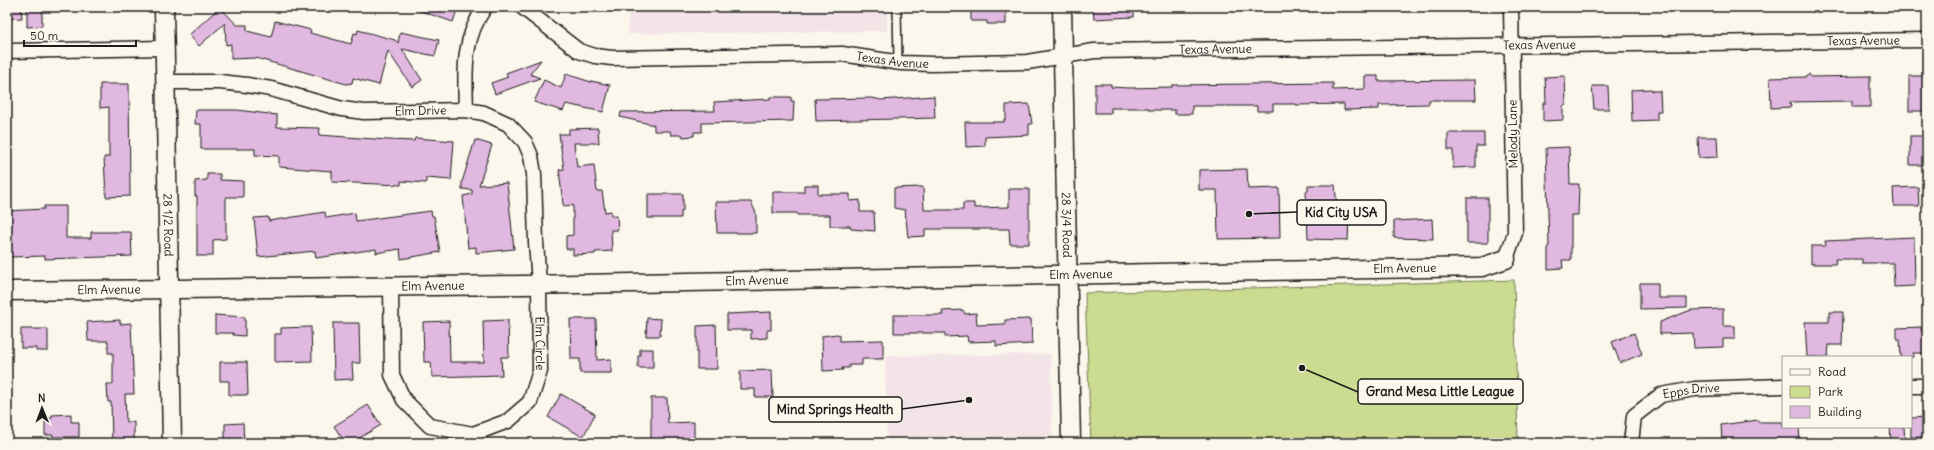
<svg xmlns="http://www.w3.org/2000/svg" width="1934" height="450" font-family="Delius,sans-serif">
  <rect width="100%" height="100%" fill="#fbf7ec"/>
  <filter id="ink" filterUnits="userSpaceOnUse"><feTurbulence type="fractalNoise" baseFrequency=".025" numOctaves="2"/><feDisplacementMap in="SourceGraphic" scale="8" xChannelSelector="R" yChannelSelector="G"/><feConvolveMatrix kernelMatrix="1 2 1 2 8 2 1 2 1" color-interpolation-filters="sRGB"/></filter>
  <g filter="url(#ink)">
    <!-- built -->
    <g fill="#f3e4e8">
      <path d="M628,7h259v24l-259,3z"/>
      <path d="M1051,354l1,89h-165l-2,-87z"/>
    </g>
    <!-- green -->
    <path fill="#cbdb8f" stroke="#747c56" d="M1514,280l4,163h-427l-6,-150z"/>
    <!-- building -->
    <g fill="#e1b8e0" stroke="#1c1c1c">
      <path d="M7,7h14l1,11 -15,1z"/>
      <path d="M220,7l17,18h10v6l24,6 4,-16 36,9 -1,3 41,11 3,-11 3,1 1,-4 37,10 3,3 2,-11 39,8 -4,16 -33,-7 20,31 -10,7 -24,-36 -9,34 -26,-7 -1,5 -6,1 -90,-26 -25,1v-15l-5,1 -1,-22 -26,23 -10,-11z"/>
      <path d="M415,7h43l-5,15 -38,-13z"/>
      <path d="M971,7h35v17h-19v-3h-16z"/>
      <path d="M1093,7h41v10l-40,2z"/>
      <path d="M27,9h15v17l-15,1z"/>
      <path d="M541,60l-11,14 10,4 -45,16 -4,-11 17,-6 -2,-4z"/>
      <path d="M566,74l25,8v-1l19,4 -7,27 -37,-8 -3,7 -29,-9 10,-22 17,8z"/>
      <path d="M1809,74l2,3 59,-1v31h-18v-6l-62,1 1,5 -20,1 -1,-30 36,-1z"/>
      <path d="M1365,76h13v5l97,-1 1,20h-47v4l-50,1v4l-35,1v-6l-48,1v-1h-23v7h-16v-5h-65v8h-17v-4h-26v-2h-38v5h-16v-29h16v3l18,1 43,-1v-2l161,-2v7l32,-1z"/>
      <path d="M1565,76l1,29 -3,1v14l-20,1v-18h3l-1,-26z"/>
      <rect x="1909" y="76" width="15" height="35"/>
      <path d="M100,84h29l1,112 -24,1 -2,-40h5v-50l-9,1z"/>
      <path d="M1592,86h16l1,23h-15z"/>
      <path d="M1651,89l1,2h8l1,20h-4v9l-25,1 -1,-31z"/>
      <path d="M934,96l1,22 -119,3 -1,-22 57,-1 9,2z"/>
      <path d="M770,97h21v4h3l-1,20 -91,2v9h-8v4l-11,1v-2h-12l-1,-4h-16v-6l-34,-8 1,-5 94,-1 -1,-9 56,-3z"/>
      <path d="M1029,104l3,20h-3v11l-44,2v9l-19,1 -1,-25h39v-3h2v-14z"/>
      <path d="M196,110h41l40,5v12l43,1 -1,7 69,5 26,1 1,-3 39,3 -3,39 -25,-2v5l-25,-2v4l-69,-3v-11l-53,-4v-11l-24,-1v-6h-54v-25h-6z"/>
      <path d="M598,128l1,15h-25l3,24 17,-2 3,26h5l3,21 6,-1v5h6l1,14h-7l1,21 -17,1v2l-22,1v-6h-7v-13l7,-1v-30l-9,1 -1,-2 -4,-34 5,-1 -5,-35h10v-5z"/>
      <path d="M1448,133h36v13h-8v21l-23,1v-18h-5z"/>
      <rect x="1910" y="136" width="15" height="29"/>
      <path d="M1698,137h19l1,20 -19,1z"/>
      <path d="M475,140l17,5 -13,40 28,-2 7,66 -38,4v-6l-8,1 -5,-52 9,-2v-4l-10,-1v-7z"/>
      <path d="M1569,147l1,37h9l-1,31h-7v45h-9l1,8 -15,1v-23h1l-3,-98z"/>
      <path d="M1247,169l1,20 31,-1 1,50 -62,1 -1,-49h-18v-20z"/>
      <path d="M207,174h13v6l23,1v16h-17v42l-13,1v16h-16v-60h-2v-15l12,-1z"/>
      <path d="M804,185h14v9h32v7l10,-1v12h14l1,19 -24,-2 -1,-3h-20v-11h-33v-2h-24v-21h31z"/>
      <path d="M1308,185h27l2,23h8v11h4l-1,21 -40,-1 -2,-48h2z"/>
      <path d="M923,187l1,23h39v-7h11v5l35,-1v-18h20v55h-19l-1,-15h-84v7l-17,1 -3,-27 -11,-2v-20z"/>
      <path d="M1918,187l1,19h-25l-1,-18z"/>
      <path d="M648,194h35v17h-2v7h-33z"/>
      <rect x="1467" y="198" width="21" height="45"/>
      <path d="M716,202h35l5,11v20h-39z"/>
      <path d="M44,206h22v32h25v-6h40l1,24 -87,3v-3l-36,1 -2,-46 37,-2z"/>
      <path d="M431,211l1,5h2l6,36 -39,7 -1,-10 -24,4v-4l-60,9 -1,-7 -57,6 -4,-39 14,-1 1,4 56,-9 1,6 29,-5 1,8z"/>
      <path d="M1432,219l1,20 -39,-1v-17z"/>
      <path d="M1914,237l1,49 -21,1 -1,-24h-31v-4h-27l1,5h-25v-18h15l-1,-5z"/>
      <path d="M1640,283h18v15h29v10l-47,1z"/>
      <path d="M1723,309v17h12v13h-12v8l-29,1 -1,-15 -33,1v-12l31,-12z"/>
      <path d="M963,310l2,4 11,-1 1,12 28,-1v-4l26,-1 1,25 -36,2v-5l-28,1 -1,-6 -22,1v-4h-51v-18h49l-1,-4z"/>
      <path d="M771,312v18h-4v8l-16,1v-9h-24v-16z"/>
      <path d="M1829,312h14l-1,33h-13l-1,12h-21l-2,-35h24z"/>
      <path d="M215,315l30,2v19l-12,-1v-2h-18z"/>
      <path d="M647,318l14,1 -1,17h-14z"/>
      <path d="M570,319h26l1,41 14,-1v14h-31v-14h-9z"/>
      <path d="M120,320v4l11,-1 3,71h-9l1,28h8v21h-22l-1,-41h-3l-1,-18h6v-31h-5v-12h-20l-1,-19z"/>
      <path d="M508,320l1,37h-8l1,18 -70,2 -1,-15h-7l-1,-40 26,-1 1,41h34l-1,-41z"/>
      <path d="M333,323h26l1,40h-8l1,16 -19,1z"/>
      <path d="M716,325l1,44h-20v-43z"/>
      <path d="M311,327l1,34 -37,1v-28h6v-6z"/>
      <path d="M1921,327v4l6,-1v23h-14v4h-12l-1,-18h-3v-11z"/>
      <path d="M21,329h27v22h-12v-3h-15z"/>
      <path d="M1634,333l8,21 -22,9 -8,-21z"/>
      <path d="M837,334l3,1v6l43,-1v19h-21v6h-13v3h-7l1,2 -20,1 -1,-35z"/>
      <path d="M640,349h13v19h-15v-12h2z"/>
      <path d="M220,362h27l1,33h-19v-14h-9z"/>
      <path d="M772,370l1,27h-18v-8h-15v-18z"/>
      <path d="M561,394l34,20 -12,23 -35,-20z"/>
      <path d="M651,398h16l1,25 26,-1v21h-43z"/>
      <path d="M368,405l13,20 -30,18h-6l-11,-17z"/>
      <path d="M71,414v8h8v15h-26v-2h-8v-16l7,-1v-3z"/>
      <path d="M1927,417v20h-16v-19z"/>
      <path d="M1758,420v2h25v5h16l1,14 -78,2 -1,-18z"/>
      <path d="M243,423l1,20h-19v-19z"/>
      <path d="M1890,427h14l1,16h-14z"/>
    </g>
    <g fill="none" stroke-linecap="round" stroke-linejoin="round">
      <!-- service casing -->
      <g stroke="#1c1c1c" stroke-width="10">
        <path id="service" d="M897,7l1,55"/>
      </g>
      <!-- minor casing -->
      <g stroke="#1c1c1c" stroke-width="17">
        <g id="minor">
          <path id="s1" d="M522,7l57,44 16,5 17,2 230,-4 59,9 31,1 95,-2 67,-11 833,-11"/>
          <path d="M7,51l158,-3"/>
          <path id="s2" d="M165,82h55l27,3 24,4 71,20 22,3 102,-2 18,3 24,11 17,18 6,14 3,18 2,68 3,42 1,87 -10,31 -22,19 -35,13 -43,-8 -26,-26 -12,-25 -1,-89"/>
          <path d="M466,110c-1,-39 -4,-70 19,-103"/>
          <path d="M1506,259l9,-26 -4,-226"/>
          <path d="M1911,386h16"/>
          <path id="s3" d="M1631,443l3,-27 27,-21 34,-6 88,-3"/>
        </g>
      </g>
      <!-- tertiary casing -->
      <g stroke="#1c1c1c" stroke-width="21">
        <g id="tertiary">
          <path id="s4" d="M164,7l8,436"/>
          <path id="s5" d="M1062,7l9,436"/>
          <path id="s6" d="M7,291l516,-6 959,-18 24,-8"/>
        </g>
      </g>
      <!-- service -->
      <use href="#service" stroke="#fbf7ec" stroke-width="7"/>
      <!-- minor -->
      <use href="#minor" stroke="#fbf7ec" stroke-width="14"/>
      <!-- tertiary -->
      <use href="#tertiary" stroke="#fbf7ec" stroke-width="18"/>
    </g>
  </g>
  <g text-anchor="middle" stroke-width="4" stroke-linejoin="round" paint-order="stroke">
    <!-- street labels -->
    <g font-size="12" fill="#1c1c1c" stroke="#fbf7ec">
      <text dy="4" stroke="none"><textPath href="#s1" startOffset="1359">Texas Avenue</textPath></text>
      <text dy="4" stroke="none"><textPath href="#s1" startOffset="1035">Texas Avenue</textPath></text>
      <text dy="4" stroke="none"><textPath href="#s1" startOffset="711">Texas Avenue</textPath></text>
      <text dy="4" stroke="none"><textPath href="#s1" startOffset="387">Texas Avenue</textPath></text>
      <text dy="4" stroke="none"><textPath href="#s2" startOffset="259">Elm Drive</textPath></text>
      <text transform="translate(1513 134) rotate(-91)" y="4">Melody Lane</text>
      <text dy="4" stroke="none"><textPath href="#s4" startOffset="218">28 1/2 Road</textPath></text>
      <text dy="4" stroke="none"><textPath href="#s5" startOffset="218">28 3/4 Road</textPath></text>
      <text dy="4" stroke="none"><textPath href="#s6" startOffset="1398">Elm Avenue</textPath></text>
      <text dy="4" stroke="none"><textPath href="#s6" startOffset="1074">Elm Avenue</textPath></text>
      <text dy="4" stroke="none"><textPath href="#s6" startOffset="750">Elm Avenue</textPath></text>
      <text dy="4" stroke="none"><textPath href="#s6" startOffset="426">Elm Avenue</textPath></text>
      <text dy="4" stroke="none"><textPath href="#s6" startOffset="102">Elm Avenue</textPath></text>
      <text dy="4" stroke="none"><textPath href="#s2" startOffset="577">Elm Circle</textPath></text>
      <text dy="4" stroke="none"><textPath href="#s3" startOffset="92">Epps Drive</textPath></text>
    </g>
  </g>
  <!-- callouts -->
  <path fill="none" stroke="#1c1c1c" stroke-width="1.5" d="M1249 214L1297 212M1302 368L1358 392M969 400L902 409"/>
  <g fill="#1c1c1c" stroke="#fbf7ec" stroke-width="1.5">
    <circle cx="1249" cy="214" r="4"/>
    <circle cx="1302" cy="368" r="4"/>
    <circle cx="969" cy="400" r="4"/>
  </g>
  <g fill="#fbf7ec" stroke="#1c1c1c" stroke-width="1.5">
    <rect x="1297" y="200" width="89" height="25" rx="4"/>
    <rect x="1358" y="379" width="165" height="25" rx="4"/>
    <rect x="769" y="397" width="133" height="25" rx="4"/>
  </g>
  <g font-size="13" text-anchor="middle" font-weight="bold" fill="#1c1c1c">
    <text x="1341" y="217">Kid City USA</text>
    <text x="1440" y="396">Grand Mesa Little League</text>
    <text x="835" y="414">Mind Springs Health</text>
  </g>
  <!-- margin -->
  <rect width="1934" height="450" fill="none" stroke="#fbf7ec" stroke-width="24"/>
  <rect x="12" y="12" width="1910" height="426" fill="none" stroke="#1c1c1c" stroke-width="1.5" filter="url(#ink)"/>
  <!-- legend -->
  <rect x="1782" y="356" width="130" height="72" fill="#fbf7ec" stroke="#a29f99"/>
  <rect x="1790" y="369" width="20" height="6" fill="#fbf7ec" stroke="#a29f99"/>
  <text x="1818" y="376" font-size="12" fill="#1c1c1c">Road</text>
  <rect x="1790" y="386" width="20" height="12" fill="#cbdb8f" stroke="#a29f99"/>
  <text x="1818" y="396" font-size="12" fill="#1c1c1c">Park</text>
  <rect x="1790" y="406" width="20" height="12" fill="#e1b8e0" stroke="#a29f99"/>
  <text x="1818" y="416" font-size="12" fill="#1c1c1c">Building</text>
  <!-- north arrow -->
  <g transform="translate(42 408) rotate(359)" stroke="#fbf7ec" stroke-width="3" paint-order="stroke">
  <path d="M0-3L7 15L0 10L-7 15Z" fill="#1c1c1c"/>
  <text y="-6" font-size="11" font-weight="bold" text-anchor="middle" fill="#1c1c1c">N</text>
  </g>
  <!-- scale -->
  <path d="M24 40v6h112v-6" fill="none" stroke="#1c1c1c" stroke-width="2"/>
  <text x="30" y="40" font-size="12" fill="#1c1c1c" stroke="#fbf7ec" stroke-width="3" paint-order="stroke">50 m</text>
</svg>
